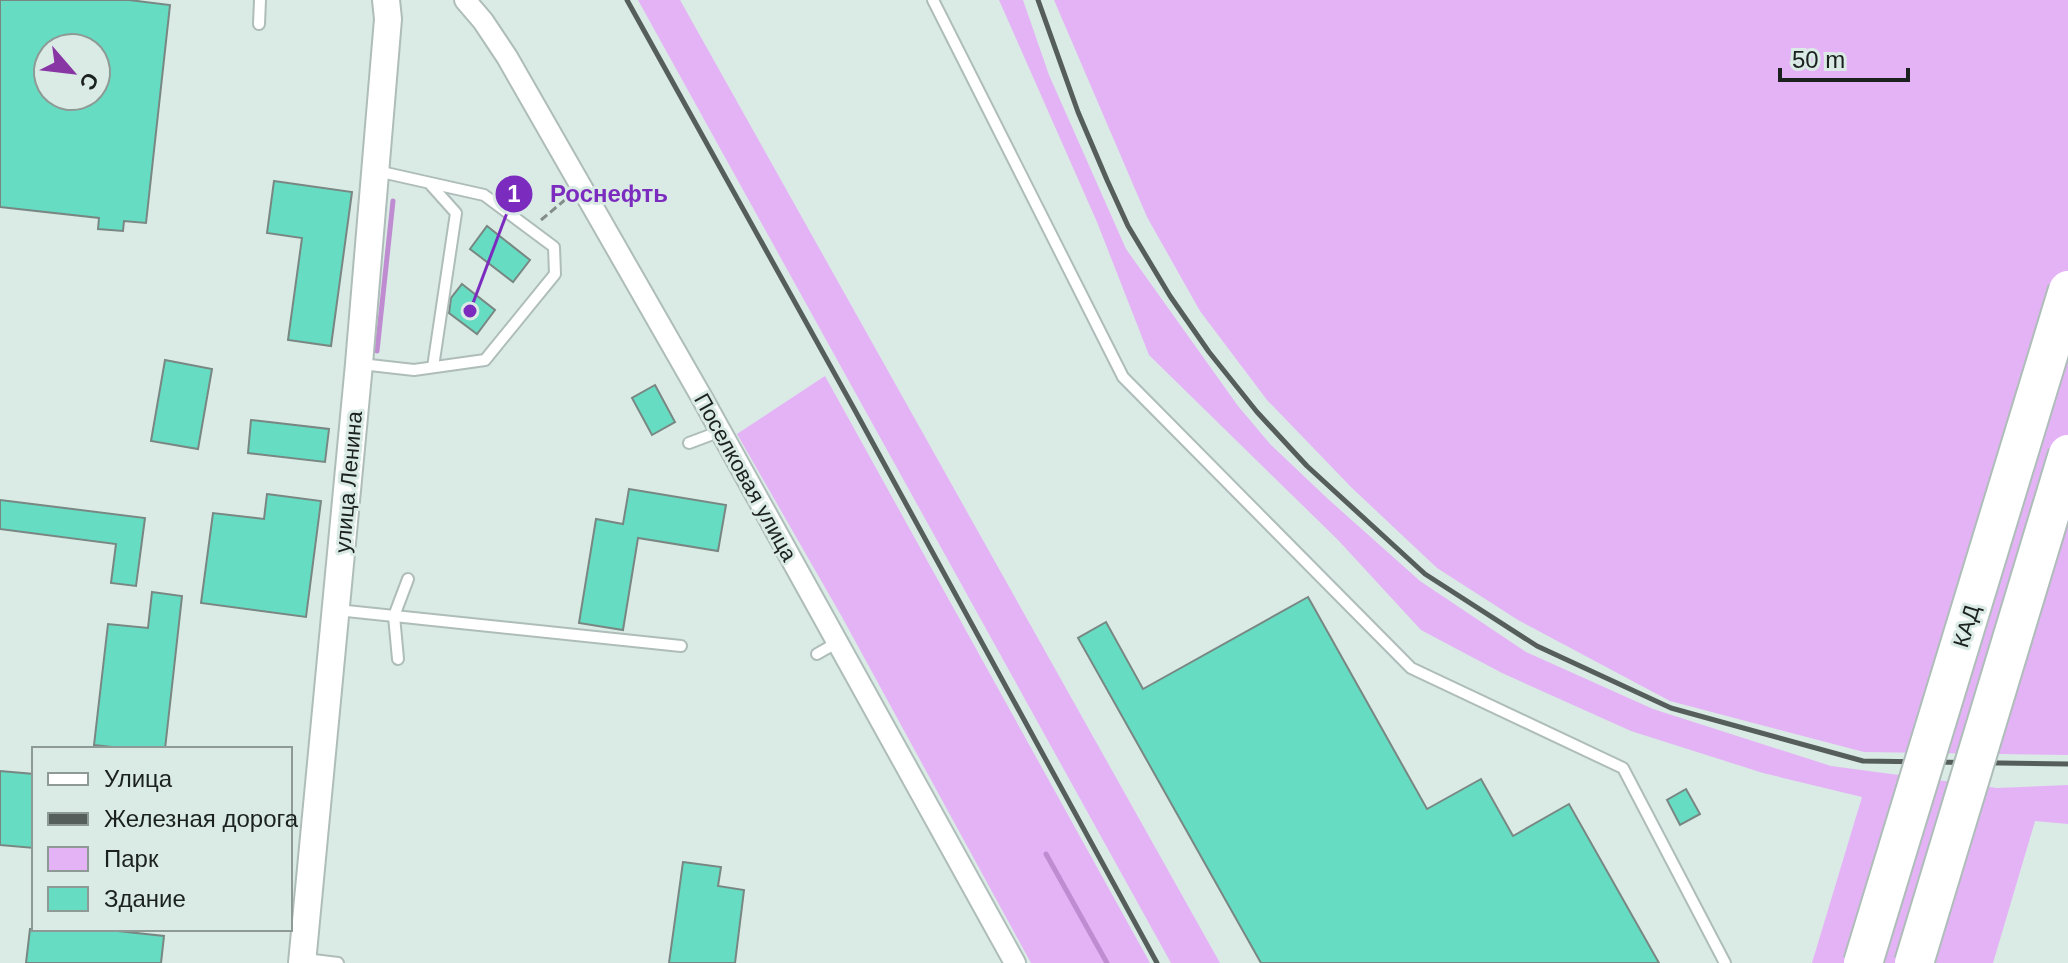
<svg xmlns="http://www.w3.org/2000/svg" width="2068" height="963" font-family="Arial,sans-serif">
  <rect width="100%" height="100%" fill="#daeae5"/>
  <!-- green -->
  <g fill="#e4b3f6">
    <path d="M638,0h42l540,963h-49z"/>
    <path d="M999,0h24l26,75 77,174 112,157 32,38 58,55 92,82 106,71 127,57 178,57 166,22 71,-3v39l-33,-3 -42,142h-181l50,-166 -99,-24 -132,-42 -129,-58 -81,-43 -83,-90 -189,-185 -52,-133z"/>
    <path d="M1054,0h1014v755l-204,-3 -194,-51 -152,-81 -81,-52 -86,-81 -84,-87 -67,-89 -53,-94z"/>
    <path d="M825,376l325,587h-119l-189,-346 -105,-183z"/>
  </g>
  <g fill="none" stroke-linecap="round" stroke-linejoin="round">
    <!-- stream -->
    <g stroke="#bf8cd2" stroke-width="5">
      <path d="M377,351l16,-150"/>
      <path d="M1046,854l61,109"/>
    </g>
  </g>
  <!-- building -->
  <g fill="#66dcc3" stroke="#798783" stroke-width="2" fill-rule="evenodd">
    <path d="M0,0h129l41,5 -24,218 -22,-2 -1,10 -25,-2 1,-11 -99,-11zM48,48h48v48h-48z"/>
    <path d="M274,181l78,11 -21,154 -43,-6 14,-102 -35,-5z"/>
    <path d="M487,226l43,34 -17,22 -43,-33z"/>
    <path d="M462,284l33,26 -18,24 -28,-21 2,-15z"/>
    <path d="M165,360l47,9 -14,80 -47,-8z"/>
    <path d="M655,385l20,37 -23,13 -20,-37z"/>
    <path d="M251,420l78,9 -4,33 -77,-9z"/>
    <path d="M629,489l97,16 -8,46 -80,-13 -15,92 -44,-7 17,-104 27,5z"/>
    <path d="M267,494l54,7 -15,116 -105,-14 12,-90 51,6z"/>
    <path d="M0,500l145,18 -9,68 -25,-3 5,-39 -116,-15z"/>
    <path d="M152,592l30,4 -17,153h-35l-36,-4 14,-121 40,4z"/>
    <path d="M1308,597l119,212 54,-30 32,57 56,-32 90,159h-398l-183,-325 28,-16 37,67z"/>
    <path d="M0,771l34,3v74l-34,-3z"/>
    <path d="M1686,789l14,25 -20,11 -13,-25z"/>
    <path d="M683,862l38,5 -3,19 26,4 -9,73h-66z"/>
    <path d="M30,929h69l65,7 -3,27h-135z"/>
  </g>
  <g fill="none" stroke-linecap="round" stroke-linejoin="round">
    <!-- service casing -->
    <g stroke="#aebdb9" stroke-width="14">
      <g id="service">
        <path d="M933,0l190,377 288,291 212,100 102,195"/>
        <path d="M259,24l1,-24"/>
        <path d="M431,185l25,28 -23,154"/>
        <path d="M361,364l53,6 71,-10 70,-86 -1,-27 -70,-52 -107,-24"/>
        <path d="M689,443l32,-12"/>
        <path d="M337,610l344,36"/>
        <path d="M817,654l21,-12"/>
        <path d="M398,659l-4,-43 14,-37"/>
        <path d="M305,959l33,4"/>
      </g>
    </g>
    <!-- minor casing -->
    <g stroke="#aebdb9" stroke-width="24">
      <path id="minor" d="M465,0l18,21 24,36 194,339 314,567"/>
    </g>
    <!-- tertiary casing -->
    <g stroke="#aebdb9" stroke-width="30">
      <path id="tertiary" d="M302,963l57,-599 29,-345 -2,-19"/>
    </g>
    <!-- path -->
    <path stroke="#828d8a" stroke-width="3" stroke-dasharray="8 4" stroke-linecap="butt" d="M541,220l25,-21"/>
    <!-- service -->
    <use href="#service" stroke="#fff" stroke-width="10"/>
    <!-- minor -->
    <use href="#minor" stroke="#fff" stroke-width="20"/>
    <!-- tertiary -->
    <use href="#tertiary" stroke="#fff" stroke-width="26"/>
    <!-- rail -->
    <g stroke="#555e5b" stroke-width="5">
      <path d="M627,0l225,405 305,558"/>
      <path d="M1038,0l40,112 29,68 21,46 42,70 39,56 48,60 50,54 118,108 112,72 134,62 192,53 205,3"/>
    </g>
    <!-- motorway-bridge casing -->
    <g stroke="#aebdb9" stroke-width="42" stroke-linecap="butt">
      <g id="motorway-bridge">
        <path d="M1863,963l205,-673"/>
        <path d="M1914,963l154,-509"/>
      </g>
    </g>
    <!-- motorway-bridge -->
    <use href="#motorway-bridge" stroke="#fff" stroke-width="38"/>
  </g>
  <g text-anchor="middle" stroke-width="6" stroke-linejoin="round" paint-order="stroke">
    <!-- street labels -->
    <g font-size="22" fill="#1b211f" stroke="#daeae5">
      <text transform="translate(746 477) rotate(61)" y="8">Поселковая улица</text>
      <text transform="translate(348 482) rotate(-85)" y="8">улица Ленина</text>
      <text transform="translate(1966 626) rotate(-73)" y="8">КАД</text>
    </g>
  </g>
  <!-- callouts -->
  <path fill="none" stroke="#7b2cbf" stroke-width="3" d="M470 311L514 194"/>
  <g fill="#7b2cbf" stroke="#daeae5" stroke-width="3">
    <circle cx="470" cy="311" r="8"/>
    <circle cx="514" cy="194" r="20"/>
  </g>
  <g font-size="24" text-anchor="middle" font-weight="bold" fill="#fff">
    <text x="514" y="202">1</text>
  </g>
  <g font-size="24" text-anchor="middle" font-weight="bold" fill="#7b2cbf" stroke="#daeae5" stroke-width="6" stroke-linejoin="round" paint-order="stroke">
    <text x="609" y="202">Роснефть</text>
  </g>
  <!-- legend -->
  <rect x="32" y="747" width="260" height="184" fill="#daeae5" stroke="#8e9a96" stroke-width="2"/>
  <rect x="48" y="773" width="40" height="12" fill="#ffffff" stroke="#8e9a96" stroke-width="2"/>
  <text x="104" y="787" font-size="24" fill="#1b211f">Улица</text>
  <rect x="48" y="813" width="40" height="12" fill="#555e5b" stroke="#8e9a96" stroke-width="2"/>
  <text x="104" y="827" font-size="24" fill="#1b211f">Железная дорога</text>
  <rect x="48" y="847" width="40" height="24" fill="#e4b3f6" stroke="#8e9a96" stroke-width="2"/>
  <text x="104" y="867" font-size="24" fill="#1b211f">Парк</text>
  <rect x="48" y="887" width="40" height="24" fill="#66dcc3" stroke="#8e9a96" stroke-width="2"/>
  <text x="104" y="907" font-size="24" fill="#1b211f">Здание</text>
  <!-- north arrow -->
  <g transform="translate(72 72) rotate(118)"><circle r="38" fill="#daeae5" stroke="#8e9a96" stroke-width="2"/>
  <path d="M0-6L14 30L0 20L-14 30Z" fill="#8936a5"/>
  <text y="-12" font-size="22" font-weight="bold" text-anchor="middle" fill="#1b211f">С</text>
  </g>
  <!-- scale -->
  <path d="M1780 68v12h128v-12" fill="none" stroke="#1b211f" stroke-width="4"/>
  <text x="1792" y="68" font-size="24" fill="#1b211f" stroke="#daeae5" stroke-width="6" paint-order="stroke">50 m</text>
</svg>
